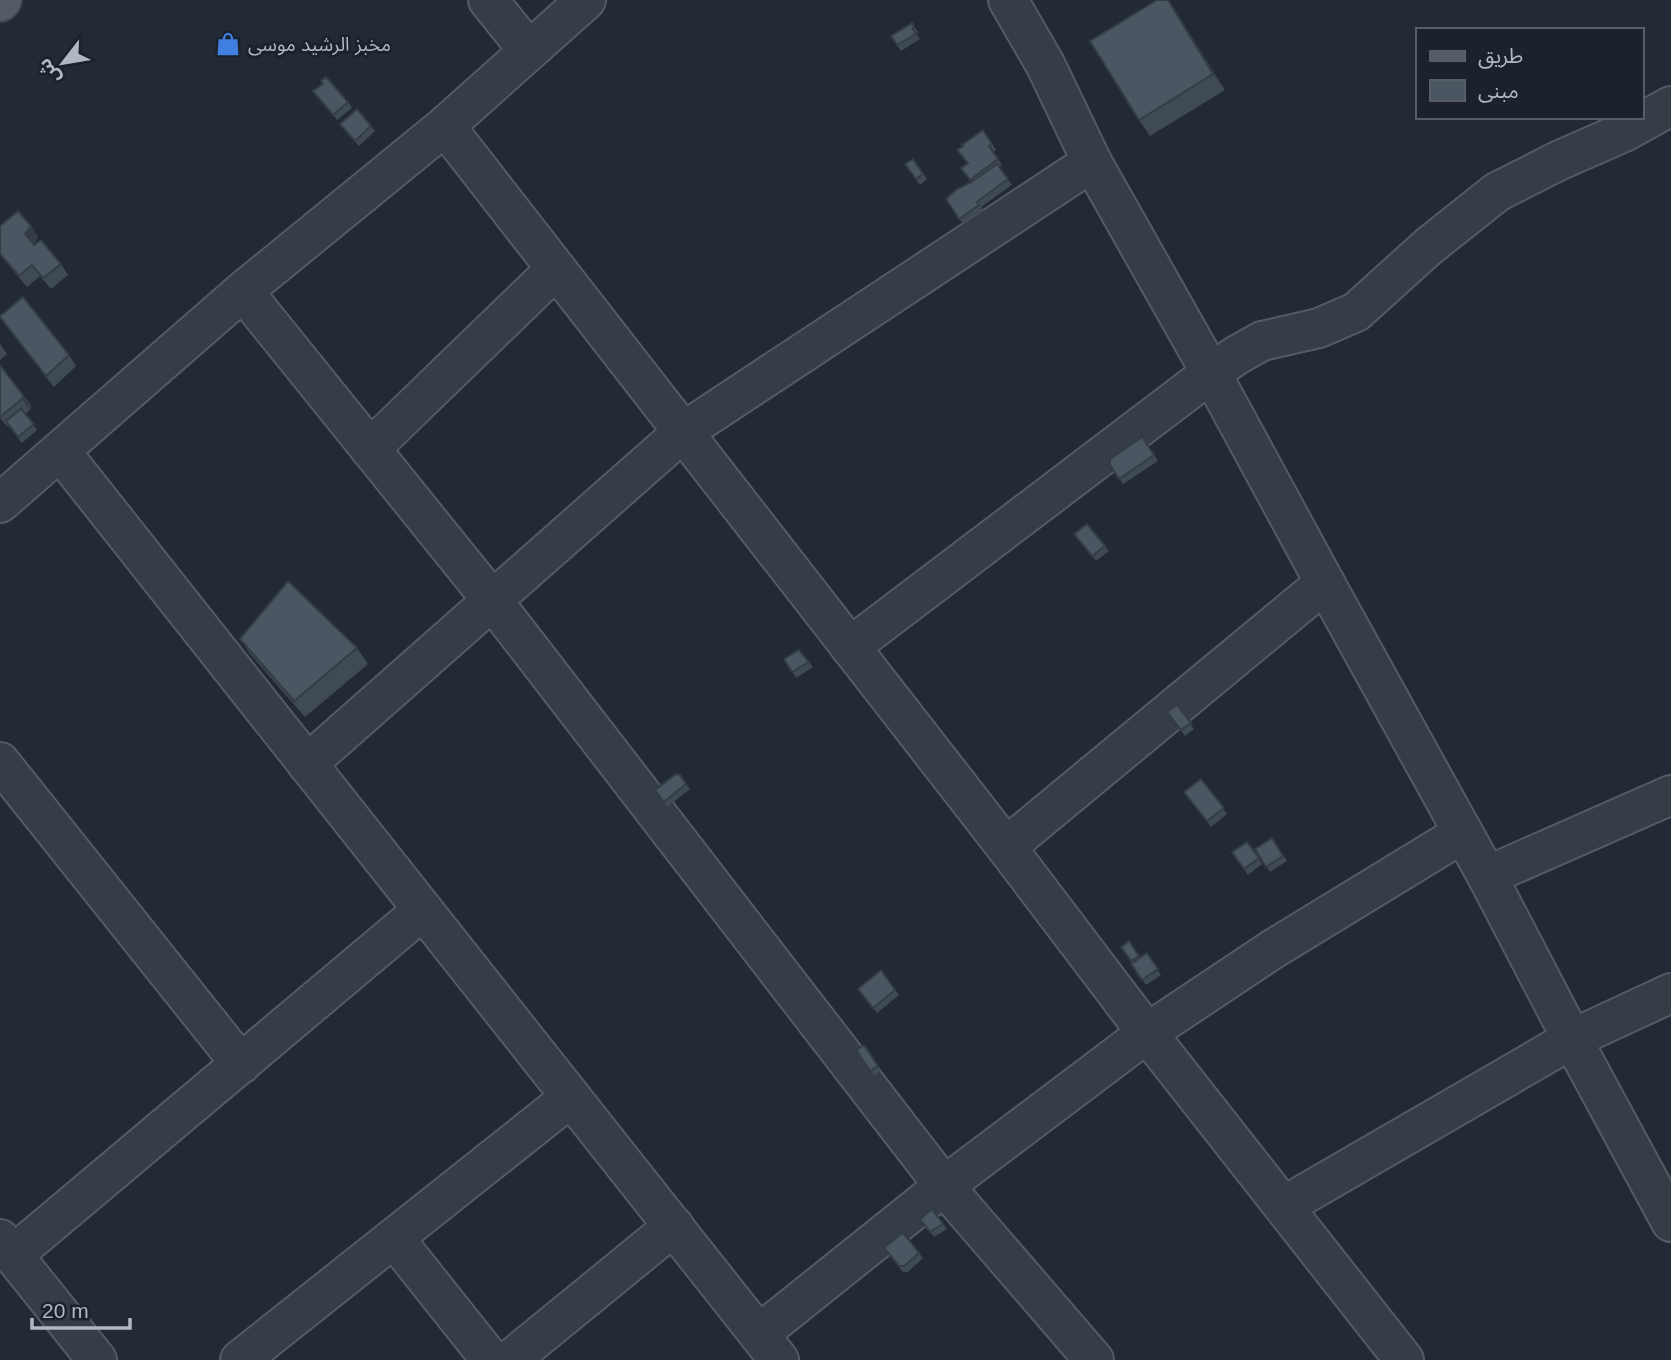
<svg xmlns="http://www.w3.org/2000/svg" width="1671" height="1360" font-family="Helvetica,'Noto Sans Arabic',sans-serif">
  <rect width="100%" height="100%" fill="#222b35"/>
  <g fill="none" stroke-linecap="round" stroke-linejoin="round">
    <!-- street casing -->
    <g stroke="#535b64" stroke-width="42">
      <g id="street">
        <path d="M488,0l41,51"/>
        <path d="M1008,0l37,64 47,98 119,211 114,210 162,293 85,163 99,183"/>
        <path d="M445,126l561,721 141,186 257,327"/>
        <path d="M243,291l249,309 452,586 150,174"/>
        <path d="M370,449l186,-180"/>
        <path d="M60,451l719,909"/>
        <path d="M0,503l243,-212 202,-165 141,-126"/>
        <path d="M850,647l361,-274 26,-18 25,-14 57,-13 37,-16 73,-66 68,-54 61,-31 66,-29 47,-26"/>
        <path d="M0,762l241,302"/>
        <path d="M307,764l376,-332 409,-270"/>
        <path d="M1006,847l319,-264"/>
        <path d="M1487,876l184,-81"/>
        <path d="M1284,1206l288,-167 99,-46"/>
        <path d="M394,1238l97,122"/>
        <path d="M0,1239l97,121"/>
        <path d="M13,1255l410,-345"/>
        <path d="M759,1334l185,-148 203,-153 126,-84 190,-116"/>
        <path d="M240,1360l331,-263"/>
        <path d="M510,1360l164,-134"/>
      </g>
    </g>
    <!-- primary casing -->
    <g stroke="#3f4650" stroke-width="42">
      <path id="primary" d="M0,2l2,-2"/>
    </g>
    <!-- street -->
    <use href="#street" stroke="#353d46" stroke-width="38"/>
    <!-- primary -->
    <use href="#primary" stroke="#535c66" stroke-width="38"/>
  </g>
  <!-- wall -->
  <g fill="#404a53">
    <path d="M1168,0l57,90 -75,46 -11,-16z"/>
    <path d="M912,23l6,9 -1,3 3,4 -19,12 -4,-6z"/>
    <path d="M313,91l35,11 4,6 -15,12z"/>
    <path d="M340,124l31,2 4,5 -16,15z"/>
    <path d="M983,130l13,20 -3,2 9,13 -3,2 13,18 -31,22 2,3 -20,14 -17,-25 25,-17 -10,-14 6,-4z"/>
    <path d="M913,159l14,20 -7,6 -15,-21z"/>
    <path d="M0,226h31l7,11 -4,7 27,20 7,11 -17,14 -11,-13 -13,11 -27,-32z"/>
    <path d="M0,318l69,37 7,11 -22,21z"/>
    <path d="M0,344l7,10 -7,6z"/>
    <path d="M0,365l31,40 -1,5 -5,4 12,16 -15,13 -13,-17 -1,1 -8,-9z"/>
    <path d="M1142,437l16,24 -35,23 -13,-19z"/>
    <path d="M1078,540l27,6 4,5 -13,10z"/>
    <path d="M240,639l117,9 11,16 -63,53 -54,-62z"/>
    <path d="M784,659l25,3 4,5 -17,11z"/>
    <path d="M1177,705l17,24 -9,7 -18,-24z"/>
    <path d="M1201,779l26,35 -16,13 -27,-35z"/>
    <path d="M686,784l4,5 -23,18 -12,-17z"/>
    <path d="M1272,838l15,23 -17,11 -15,-23z"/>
    <path d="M1247,842l15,22 -14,11 -16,-23z"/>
    <path d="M1121,947l18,9 2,2 6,-5 14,22 -15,10z"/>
    <path d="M881,970l18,25 -22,18 -19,-24z"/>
    <path d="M864,1045l17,26 -7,5 -18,-26z"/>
    <path d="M932,1209l15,20 -13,8 -6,-8 -1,1 -7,-11z"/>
    <path d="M919,1253l4,5 -15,14h-5l-15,-18z"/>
  </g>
  <!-- shaded-wall -->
  <g fill="#343c44">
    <path d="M1168,0l8,11 49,79 -12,-16z"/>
    <path d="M31,226l7,11 -5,8 -8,-11z"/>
    <path d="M23,395l8,10 -1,5 -8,-11z"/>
  </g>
  <!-- building -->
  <g fill="#4a5661" stroke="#343c44" stroke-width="2">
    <path d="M1157,0h11l45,74 -74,46 -49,-79z"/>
    <path d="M912,23l2,3 -1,3 3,5 -19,11 -6,-9z"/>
    <path d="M326,77l22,25 -15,13 -20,-24 10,-7 -2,-3z"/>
    <path d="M357,109l14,17 -16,15 -15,-17z"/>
    <path d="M983,130l9,14 -3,2 9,13 -28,21 -9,-12 7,-5 -11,-13 6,-4 -1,-1z"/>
    <path d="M913,159l10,15 -7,5 -11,-15z"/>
    <path d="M997,164l11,15 -31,23 2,3 -20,14 -13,-20 11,-10 13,-6z"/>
    <path d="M18,211l13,15 -6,8 9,11 7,-5 20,24 -18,14 -11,-13 -13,11 -19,-22v-28z"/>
    <path d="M23,297l46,58 -23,21 -46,-59v-1z"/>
    <path d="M0,365l23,30 -1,4 -22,18z"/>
    <path d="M21,409l13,15 -16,13 -12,-16z"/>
    <path d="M1142,437l12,18 -35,24 -9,-14v-6z"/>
    <path d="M1087,524l18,22 -13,10 -18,-22z"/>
    <path d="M288,581l69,67 -63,53 -54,-62z"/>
    <path d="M799,650l10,12 -17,10 -8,-13z"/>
    <path d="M1177,705l14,18 -10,7 -14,-18z"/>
    <path d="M676,774l4,1 6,9 -22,18 -9,-12z"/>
    <path d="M1201,779l23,29 -17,13 -23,-29z"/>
    <path d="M1272,838l11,18 -17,11 -11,-18z"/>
    <path d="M1247,842l12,16 -15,11 -12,-17z"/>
    <path d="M1129,941l10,15 -8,5 -10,-14z"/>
    <path d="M1147,953l11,16 -16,11 -11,-16z"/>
    <path d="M881,970l14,20 -22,18 -15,-19z"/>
    <path d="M864,1045l14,21 -8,5 -14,-21z"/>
    <path d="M932,1209l11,15 -13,8 -10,-13z"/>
    <path d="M901,1234h3l15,19 -15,13h-5l-15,-18z"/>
  </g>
  <!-- icons -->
  <defs>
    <g id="shop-bare" transform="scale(1.89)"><path d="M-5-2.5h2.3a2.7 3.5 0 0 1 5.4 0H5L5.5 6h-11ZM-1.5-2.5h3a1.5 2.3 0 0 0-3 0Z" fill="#3f7fe0" stroke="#1b222b" stroke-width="2.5" paint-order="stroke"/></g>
  </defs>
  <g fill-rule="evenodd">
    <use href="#shop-bare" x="228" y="44"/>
  </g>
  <g text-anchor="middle" stroke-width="6" stroke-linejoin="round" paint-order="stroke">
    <!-- poi labels -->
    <g font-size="19" fill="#b0b8c3" stroke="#1b222b" text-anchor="start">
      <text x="248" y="51">مخبز الرشيد موسى</text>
    </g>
  </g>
  <!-- legend -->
  <rect x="1416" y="28" width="228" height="91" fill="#1b222b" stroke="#575e68" stroke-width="2"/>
  <rect x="1430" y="51" width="35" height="10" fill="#535c66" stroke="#575e68" stroke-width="2"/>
  <text x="1478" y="63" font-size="21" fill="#b0b8c3">طريق</text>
  <rect x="1430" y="80" width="35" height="21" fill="#4a5661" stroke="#575e68" stroke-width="2"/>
  <text x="1478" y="98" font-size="21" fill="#b0b8c3">مبنى</text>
  <!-- north arrow -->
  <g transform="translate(63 63) rotate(239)" stroke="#1b222b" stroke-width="5" paint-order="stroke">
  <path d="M0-5L12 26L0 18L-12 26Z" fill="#b0b8c3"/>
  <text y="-10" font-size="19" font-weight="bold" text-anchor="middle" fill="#b0b8c3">ش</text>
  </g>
  <!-- scale -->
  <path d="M32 1318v10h98v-10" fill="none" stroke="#b0b8c3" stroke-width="3.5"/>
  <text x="42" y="1318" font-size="21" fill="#b0b8c3" stroke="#1b222b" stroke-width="5" paint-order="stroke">20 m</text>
</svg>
